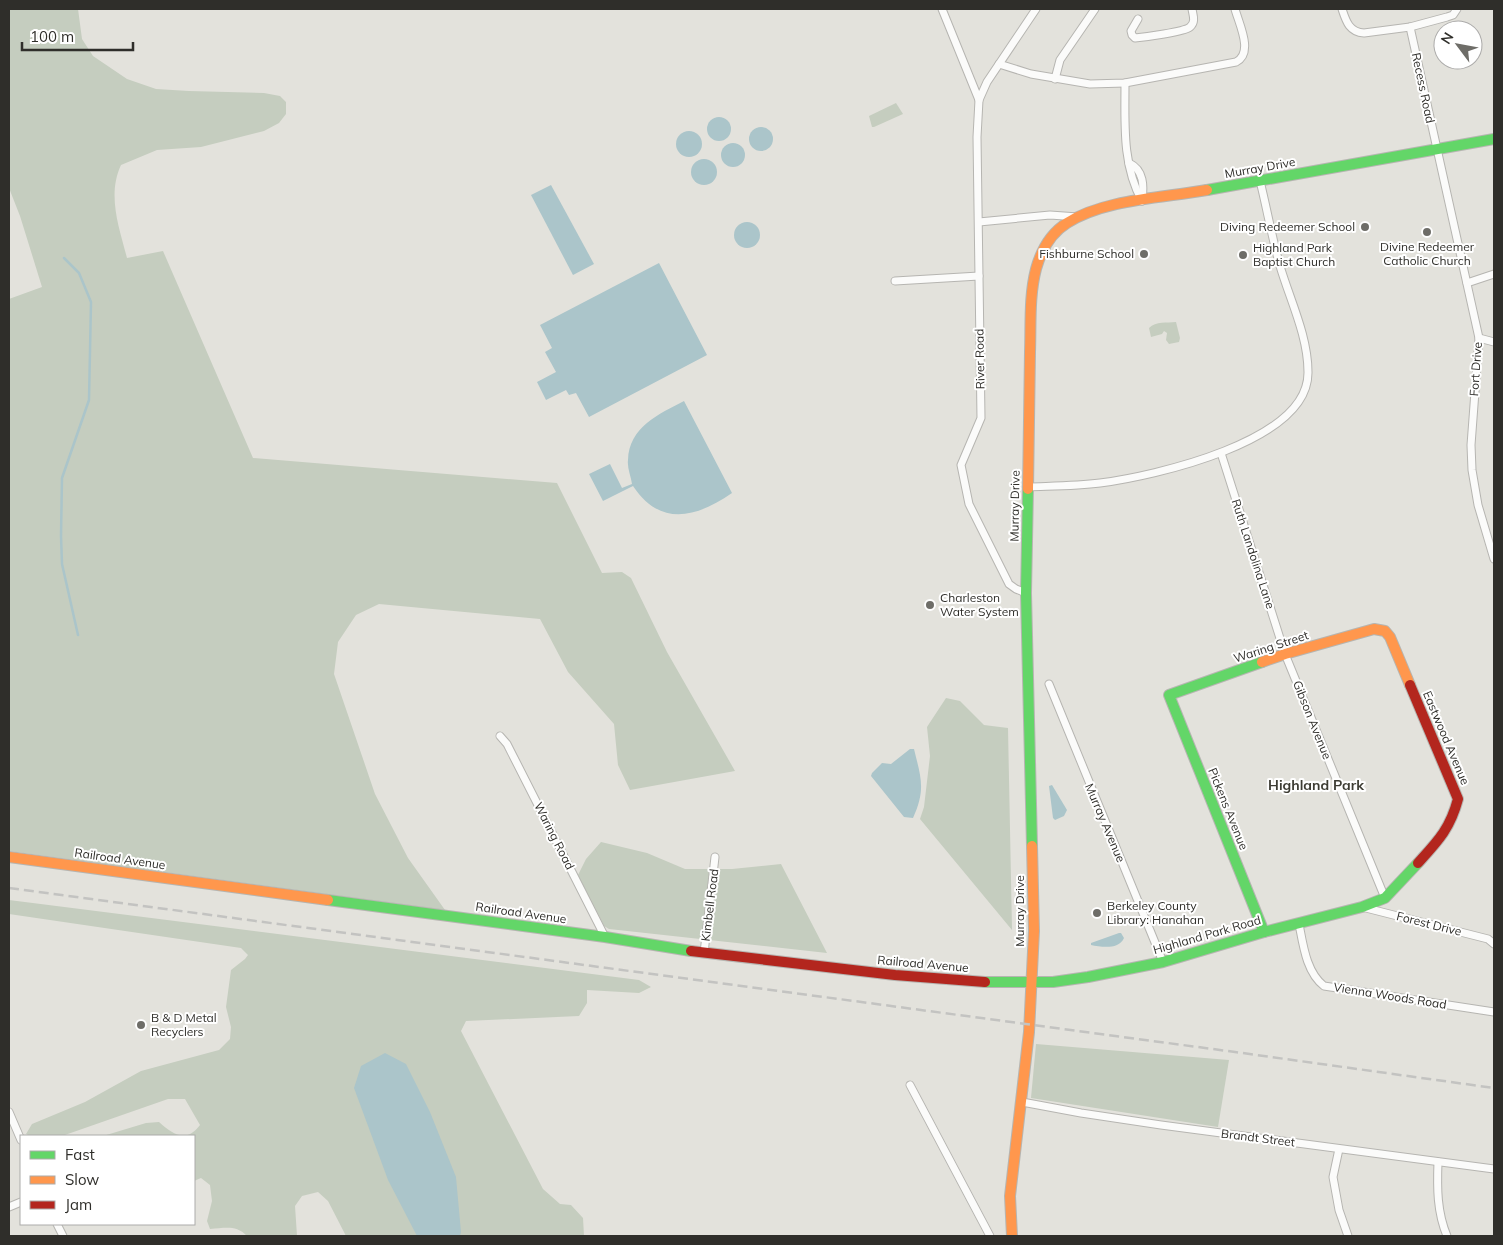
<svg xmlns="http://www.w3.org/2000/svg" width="1503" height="1245" font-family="Mulish,sans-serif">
  <rect width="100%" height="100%" fill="#e3e2dc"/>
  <!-- green -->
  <g fill="#c5cdbf">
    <path d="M9,9h69l4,30 11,17 34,23 29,10 33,2 75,2 16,3 6,6v12l-7,9 -15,8 -63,16 -44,3 -36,15c-14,30 -2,62 6,93l36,-7 90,207 304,25 45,90 20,-1 9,6 36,74 68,119 -105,19 -12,-25 -4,-41 -46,-52 -28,-53 -161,-15 -23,11 -18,27 -4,32 41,120 33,64 37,52 -436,-59v-552l33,-12 -22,-71 -11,-28z"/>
    <path d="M896,103l7,11 -29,13h-2l-3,-11z"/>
    <path d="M1176,322l4,16 -1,4 -10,2 -3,-4 1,-7 -3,-2 -2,3 -11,3 -2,-9c7,-7 18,-5 27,-6z"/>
    <path d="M946,698l14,3 24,24 24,3 4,202 -92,-111 4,-12 6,-51 -3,-29z"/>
    <path d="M601,842l46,11 38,16h47l49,-5 46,89 -218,-24 -5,-3 -26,-51 8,-16z"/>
    <path d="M9,900l630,80 12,7 -12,6 -52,-3v13l-8,13 -113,5 -5,10 82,158 17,15 11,1 12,13 1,18h-238l-18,-35 -10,-9 -16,4 -7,10 2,30h-50c-11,-11 -21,-8 -37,-7l-3,-8 5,-20 -2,-16 -9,-7 -7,3v-45h-91l43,-13 13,-1c14,13 28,21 41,3l-15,-26h-17l-106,37h-32l-4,-2 6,-10 53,-22 56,-31 78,-21 11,-11 1,-12 -5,-20 5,-37 14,-11 3,-4 -7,-7 -232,-34z"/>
    <path d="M1036,1044l193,16 -11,67 -187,-29z"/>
  </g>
  <!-- water -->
  <g fill="#abc5ca">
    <circle cx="719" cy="129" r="12"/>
    <circle cx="761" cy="139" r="12"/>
    <circle cx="689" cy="144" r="13"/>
    <circle cx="733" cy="155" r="12"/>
    <circle cx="704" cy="172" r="13"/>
    <path d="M551,185l43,79 -21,11 -42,-80z"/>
    <circle cx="747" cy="235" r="13"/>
    <path d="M659,263l48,92 -118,62 -13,-24 -7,2 -3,-5 -20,10 -9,-18 19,-10 -11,-20 7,-4 -12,-23z"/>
    <path d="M684,401l48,92c-35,24 -71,35 -99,-7l-30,15 -14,-27 21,-10 12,24 10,-4c-1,-8 -5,-16 -4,-24 1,-33 31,-46 56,-59z"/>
    <path d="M910,749h4c7,29 12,40 -1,69l-9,-1 -33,-41 1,-3 10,-10 9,1z"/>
    <path d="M1052,785l15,25 -3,6 -9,4 -2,-2 -4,-32z"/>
    <path d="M1119,933h2l3,5c-5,12 -23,9 -33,7v-2z"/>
    <path d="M385,1053l21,11 24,48 26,65 5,55 -1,4h-43l-29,-56 -34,-92 7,-22z"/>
  </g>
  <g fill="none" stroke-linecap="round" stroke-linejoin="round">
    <!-- stream -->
    <path stroke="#abc5ca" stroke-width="2.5" d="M64,258l15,15 12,29 -2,98 -27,78 -1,58 1,28 16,71"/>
    <!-- street casing -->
    <g stroke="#b6b5b1" stroke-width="9">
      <g id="street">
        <path d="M942,9l37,91"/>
        <path d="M1342,9c4,12 7,23 22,24l46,-6 37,-10 6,-2 4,-6"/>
        <path d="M1138,19l-7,12 1,4 3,3c10,-1 49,-6 55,-11 6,-5 3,-12 2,-18"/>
        <path d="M1410,27l69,311 -8,107 1,25 6,35 16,54"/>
        <path d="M999,64l32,10 59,10 35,-1 111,-21c18,-9 3,-38 -1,-53"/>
        <path d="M1055,79l5,-19 35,-51"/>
        <path d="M1125,83c0,40 -3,82 17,118"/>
        <path d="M1129,163c15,7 15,23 13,38"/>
        <path d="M979,222l71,-7 28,2"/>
        <path d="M895,281l84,-5"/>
        <path d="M1467,283l27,-9"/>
        <path d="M1479,338l15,4"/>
        <path d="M1221,453l64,201 100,244"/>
        <path d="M1028,487c24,-1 48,-1 72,-4 53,-7 209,-41 208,-111 0,-36 -18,-72 -28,-106 -8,-28 -13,-57 -20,-85"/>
        <path d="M1026,593l-10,-4 -7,-5 -40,-80 -8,-39 20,-47 -4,-281 2,-37 8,-18 49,-73"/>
        <path d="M1049,684l114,278"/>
        <path d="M500,736l7,8 98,193"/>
        <path d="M1362,907l126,32 6,5"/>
        <path d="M1299,924c4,20 7,48 25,62l170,26"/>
        <path d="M704,953l11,-96"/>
        <path d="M910,1085l80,151"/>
        <path d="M1022,1102l59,11 80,12 333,44"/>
        <path d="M9,1112l12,28"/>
        <path d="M1339,1149l-6,28 6,33 9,26"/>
        <path d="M1438,1162c-1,26 -1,50 9,74"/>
        <path d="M9,1207l12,-5"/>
        <path d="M57,1224l6,12"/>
      </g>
    </g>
    <!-- fast casing -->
    <g stroke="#b6b5b1" stroke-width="12">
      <g id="fast">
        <path d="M1207,190l287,-51"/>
        <path d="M1028,489l-2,104 6,253"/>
        <path d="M1262,662l-93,33 95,237"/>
        <path d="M328,900l277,37 86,14"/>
        <path d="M985,982h68l35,-5 75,-15 101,-30 98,-25 23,-9 33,-35"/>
      </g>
    </g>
    <!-- slow casing -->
    <g stroke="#b6b5b1" stroke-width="12">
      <g id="slow">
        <path d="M1028,489c1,-46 1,-91 2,-137 1,-27 -1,-56 6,-83 5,-18 15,-36 31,-46 38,-24 96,-25 140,-33"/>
        <path d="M1262,662l23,-8 89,-25 11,2 5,6 20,48"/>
        <path d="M9,857l319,43"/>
        <path d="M1012,1236l-2,-40 19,-164 5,-101 -2,-85"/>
      </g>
    </g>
    <!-- jam casing -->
    <g stroke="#b6b5b1" stroke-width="12">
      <g id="jam">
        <path d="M1410,685l48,114c-8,30 -20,42 -40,64"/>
        <path d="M691,951l204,24 90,7"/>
      </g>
    </g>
    <!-- street -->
    <use href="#street" stroke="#fbfbfa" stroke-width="7"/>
    <!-- fast -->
    <use href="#fast" stroke="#63d668" stroke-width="10"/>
    <!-- slow -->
    <use href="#slow" stroke="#ff974d" stroke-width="10"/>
    <!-- jam -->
    <use href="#jam" stroke="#b3261e" stroke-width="10"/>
    <!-- rail -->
    <path stroke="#c3c3c1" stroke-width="2.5" stroke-dasharray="10 5" stroke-linecap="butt" d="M9,888l1226,164 259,36"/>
  </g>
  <!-- markers -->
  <g fill="#6e6d68" stroke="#fff" stroke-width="2">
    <circle cx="1365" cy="227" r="5"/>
    <circle cx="1427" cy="232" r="5"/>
    <circle cx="1144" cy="254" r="5"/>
    <circle cx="1243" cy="255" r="5"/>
    <circle cx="930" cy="605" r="5"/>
    <circle cx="1097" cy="913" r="5"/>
    <circle cx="141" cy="1025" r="5"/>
  </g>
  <g text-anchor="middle" stroke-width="4" stroke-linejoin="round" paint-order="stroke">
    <!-- street labels -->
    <g font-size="12" fill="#2f2e2a" stroke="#fff">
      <text transform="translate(1423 88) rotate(78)" y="4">Recess Road</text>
      <text transform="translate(1260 168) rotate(-10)" y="4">Murray Drive</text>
      <text transform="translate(980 359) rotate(-91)" y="4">River Road</text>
      <text transform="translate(1476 369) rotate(-86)" y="4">Fort Drive</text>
      <text transform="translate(1015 506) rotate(-89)" y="4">Murray Drive</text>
      <text transform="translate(1253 554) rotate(72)" y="4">Ruth Landolina Lane</text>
      <text transform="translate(1271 647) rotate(-18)" y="4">Waring Street</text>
      <text transform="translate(1312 720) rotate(68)" y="4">Gibson Avenue</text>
      <text transform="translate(1446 738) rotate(67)" y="4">Eastwood Avenue</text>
      <text transform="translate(1228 809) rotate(68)" y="4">Pickens Avenue</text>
      <text transform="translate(1105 823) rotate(67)" y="4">Murray Avenue</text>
      <text transform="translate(554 836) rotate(63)" y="4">Waring Road</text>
      <text transform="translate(120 859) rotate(8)" y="4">Railroad Avenue</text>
      <text transform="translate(710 905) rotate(-83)" y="4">Kimbell Road</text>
      <text transform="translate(1020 911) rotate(-90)" y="4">Murray Drive</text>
      <text transform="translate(521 913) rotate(8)" y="4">Railroad Avenue</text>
      <text transform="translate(1429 924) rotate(14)" y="4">Forest Drive</text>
      <text transform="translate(1207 935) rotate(-16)" y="4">Highland Park Road</text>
      <text transform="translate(923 964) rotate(5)" y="4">Railroad Avenue</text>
      <text transform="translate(1390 996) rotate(9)" y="4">Vienna Woods Road</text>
      <text transform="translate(1258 1138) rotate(7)" y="4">Brandt Street</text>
    </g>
    <!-- poi labels -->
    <g font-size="12" fill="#2f2e2a" stroke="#fff" text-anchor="start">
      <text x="1355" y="231" text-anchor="end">Diving Redeemer School</text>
      <text x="1427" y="251" text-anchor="middle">Divine Redeemer<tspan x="1427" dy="14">Catholic Church</tspan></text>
      <text x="1253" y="252">Highland Park<tspan x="1253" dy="14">Baptist Church</tspan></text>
      <text x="1134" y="258" text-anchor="end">Fishburne School</text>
      <text x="940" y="602">Charleston<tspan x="940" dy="14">Water System</tspan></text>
      <text x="1107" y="910">Berkeley County<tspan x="1107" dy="14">Library: Hanahan</tspan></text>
      <text x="151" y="1022">B &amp; D Metal<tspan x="151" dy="14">Recyclers</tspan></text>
    </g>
    <!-- neighbourhood labels -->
    <g font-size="14" font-weight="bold" fill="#3d3c33" stroke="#fff">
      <text x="1316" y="790">Highland Park</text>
    </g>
  </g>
  <!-- border -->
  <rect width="1503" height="1245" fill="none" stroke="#2f2e2a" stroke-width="20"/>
  <!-- legend -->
  <rect x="20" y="1135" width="175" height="90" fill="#ffffff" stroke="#acabaa"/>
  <rect x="30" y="1151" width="25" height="8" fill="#63d668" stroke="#acabaa"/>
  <text x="65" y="1160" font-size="15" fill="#2f2e2a">Fast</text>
  <rect x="30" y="1176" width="25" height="8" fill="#ff974d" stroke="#acabaa"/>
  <text x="65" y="1185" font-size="15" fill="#2f2e2a">Slow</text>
  <rect x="30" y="1201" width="25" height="8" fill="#b3261e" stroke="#acabaa"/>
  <text x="65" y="1210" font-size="15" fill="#2f2e2a">Jam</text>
  <!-- north arrow -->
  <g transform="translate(1458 45) rotate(302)"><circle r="24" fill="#ffffff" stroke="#acabaa"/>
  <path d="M0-4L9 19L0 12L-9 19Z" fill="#6e6d68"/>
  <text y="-8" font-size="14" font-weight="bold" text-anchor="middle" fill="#2f2e2a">N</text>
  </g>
  <!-- scale -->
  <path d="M22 42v8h111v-8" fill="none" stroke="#2f2e2a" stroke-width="2.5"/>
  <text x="30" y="42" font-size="15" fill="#2f2e2a" stroke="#ffffff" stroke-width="4" paint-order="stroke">100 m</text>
</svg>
